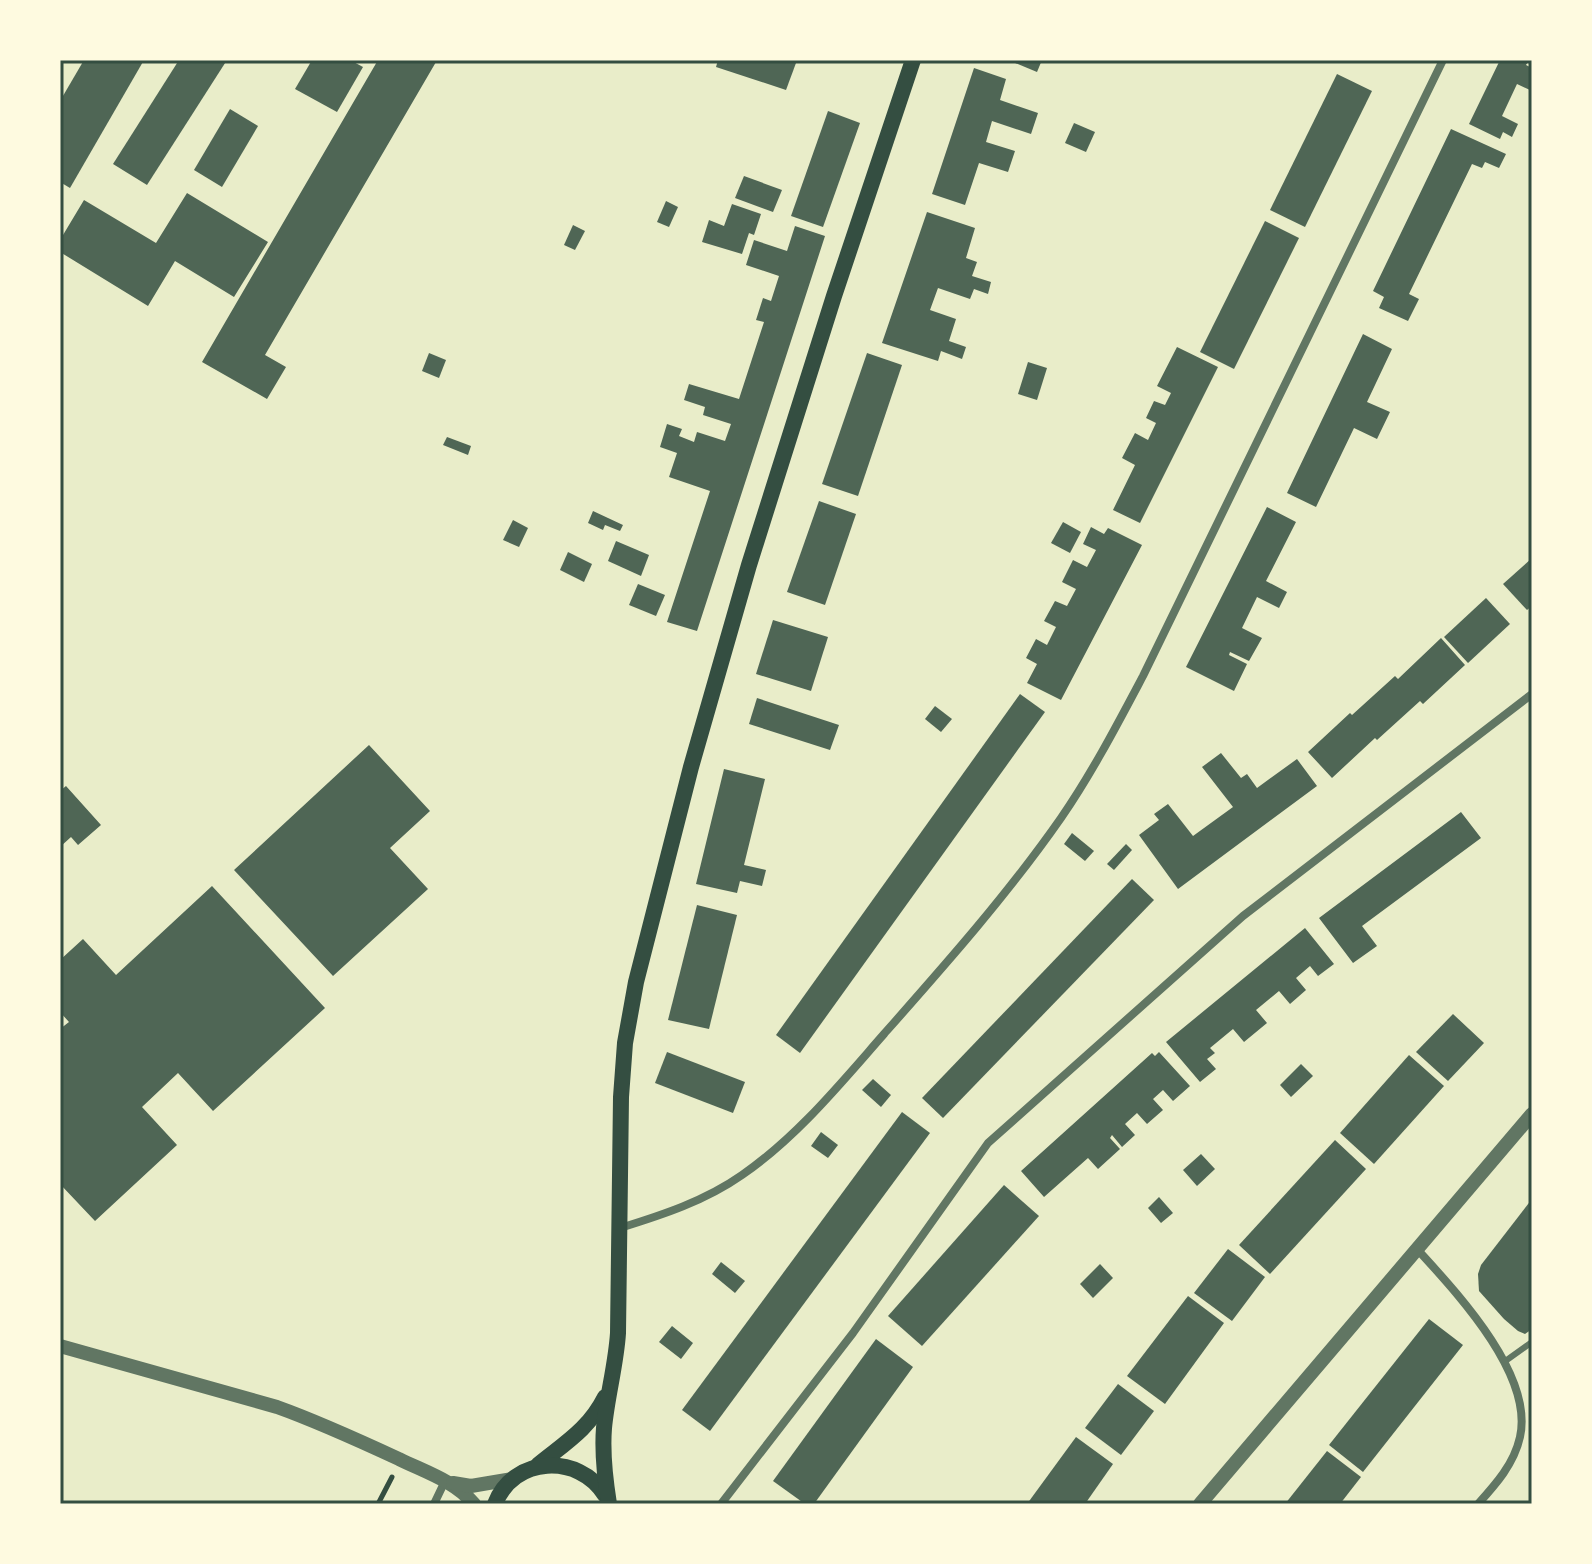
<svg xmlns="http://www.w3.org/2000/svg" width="1592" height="1564" font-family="'Golos Text',sans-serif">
  <rect width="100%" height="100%" fill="#e9edc9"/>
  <!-- building -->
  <g fill="#4f6655">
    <path d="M84,60h60l-74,128 -10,-6v-81z"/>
    <path d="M179,60h48l-80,125 -34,-21z"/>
    <path d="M312,60h38l13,7 -26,45 -42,-23z"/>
    <path d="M378,60h54l4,2 -171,293 21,12 -19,32 -65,-37z"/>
    <path d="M718,60h70l8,3 -10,27 -70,-23z"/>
    <path d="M1008,60h34l-5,12z"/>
    <path d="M1500,60h29l-3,5 6,3v23l-15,-7 -15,32 16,8 -6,13 -9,-5 -3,7 -31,-15z"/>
    <path d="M974,68l32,11 -6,21 38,13 -7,21 -39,-13 -6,21 29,9 -7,21 -29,-9 -14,42 -33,-11z"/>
    <path d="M1337,74l35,17 -67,136 -35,-17z"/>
    <path d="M230,109l28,17 -36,61 -28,-17z"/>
    <path d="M828,111l32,12 -37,104 -32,-11z"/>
    <path d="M1074,123l21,9 -9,20 -21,-9z"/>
    <path d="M1451,129l55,25 -7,14 -14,-6 -3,6 -10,-4 -63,130 10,5 -11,22 -29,-13 5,-11 -11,-6z"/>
    <path d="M744,176l38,14 -9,22 -38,-14z"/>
    <path d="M187,193l81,49 -34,55 -59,-36 -27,45 -88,-54v-12l24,-40 72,43z"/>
    <path d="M666,201l12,6 -9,20 -12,-5z"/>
    <path d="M732,204l29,10 -7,21 -5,-2 -7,21 -40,-12 7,-22 15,6z"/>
    <path d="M927,212l48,16 -9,30 11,4 -5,14 19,6 -3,12 -14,-5 -4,10 -32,-11 -8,22 26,9 -7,22 17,6 -4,12 -21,-8 -3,10 -56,-18z"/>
    <path d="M1265,221l34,17 -65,131 -34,-17z"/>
    <path d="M573,225l12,6 -10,19 -11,-5z"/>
    <path d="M795,226l30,10 -128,395 -30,-9 43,-131 -41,-14 8,-24 -17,-6 7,-23 15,5 -3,7 15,6 3,-10 28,9 6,-17 -28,-9 2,-8 -21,-7 5,-16 50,15 25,-77 -8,-2 7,-22 8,3 8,-25 -33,-11 8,-25 33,11z"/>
    <path d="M1363,334l29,15 -25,53 23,10 -13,27 -23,-11 -38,79 -29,-14z"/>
    <path d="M1177,347l41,20 -78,156 -27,-13 22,-45 -13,-7 13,-25 13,7 8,-17 -10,-5 8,-17 11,4 6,-12 -14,-7z"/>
    <path d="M429,353l17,7 -7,18 -17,-7z"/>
    <path d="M867,353l35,12 -44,131 -36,-12z"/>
    <path d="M1028,362l19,6 -10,32 -19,-6z"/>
    <path d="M447,437l24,9 -3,9 -25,-10z"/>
    <path d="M819,501l37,13 -31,91 -38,-13z"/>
    <path d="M1267,507l29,15 -30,59 21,11 -8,16 -22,-11 -15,31 20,10 -13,23 -19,-9 -1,3 18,9 -13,27 -48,-24z"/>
    <path d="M593,511l30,14 -3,6 -15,-6 -2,5 -15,-7z"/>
    <path d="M513,520l15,8 -9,19 -16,-7z"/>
    <path d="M1063,522l18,10 -11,21 -19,-10z"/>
    <path d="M1091,527l13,7 4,-6 34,17 -81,155 -34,-17 10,-19 -11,-6 10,-19 11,6 9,-18 -12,-6 11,-20 12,5 9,-17 -14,-7 11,-22 14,7 9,-17 -13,-6z"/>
    <path d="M616,541l33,14 -8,21 -33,-15z"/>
    <path d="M568,552l24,12 -8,18 -24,-12z"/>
    <path d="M1532,558v48l-5,4 -24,-26z"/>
    <path d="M638,584l27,11 -9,21 -27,-11z"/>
    <path d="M1486,598l24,26 -42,39 -24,-26z"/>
    <path d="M773,620l55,17 -17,54 -55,-17z"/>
    <path d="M1441,638l24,27 -42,39 -3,-3 -43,39 -2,-2 -43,40 -24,-26 42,-39 2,2 43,-39 3,3z"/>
    <path d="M1020,694l25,18 -245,341 -24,-18z"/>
    <path d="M757,698l82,27 -9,25 -81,-26z"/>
    <path d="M935,706l17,13 -11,13 -16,-13z"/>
    <path d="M369,745l61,66 -40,37 38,41 -95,87 -99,-106z"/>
    <path d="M1221,753l20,25 6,-4 10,14 40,-29 20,27 -139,103 -39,-54 20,-15 -5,-6 14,-10 25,32 40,-29 -31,-40z"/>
    <path d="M724,769l41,10 -21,86 22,5 -4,16 -22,-5 -3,12 -41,-9z"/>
    <path d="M66,786l35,39 -23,20 -7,-8 -11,10v-56z"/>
    <path d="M1461,812l20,26 -119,88 15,20 -24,17 -34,-45z"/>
    <path d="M1072,833l22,18 -9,10 -21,-17z"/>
    <path d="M1126,844l6,6 -18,20 -7,-6z"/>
    <path d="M1132,879l22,21 -211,218 -21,-20z"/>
    <path d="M212,886l113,122 -112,103 -35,-38 -36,34 35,38 -82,76 -35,-37v-155l9,-7 -9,-10v-52l23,-21 33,36z"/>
    <path d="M697,905l40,10 -28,114 -41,-9z"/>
    <path d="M1305,928l29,36 -16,12 -8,-10 -14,12 10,12 -16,14 -11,-13 -23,19 11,13 -23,19 -11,-13 -23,19 5,5 -8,6 9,10 -16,13 -34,-40z"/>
    <path d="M1453,1014l31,29 -36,38 -32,-29z"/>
    <path d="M667,1052l78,30 -12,31 -78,-30z"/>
    <path d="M1159,1052l31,34 -17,15 -10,-11 -10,9 10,11 -16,14 -10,-11 -12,11 10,11 -13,12 -10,-12 -2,3 10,11 -22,20 -10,-11 -44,39 -23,-26 131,-118 3,3z"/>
    <path d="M1409,1055l35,31 -70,78 -34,-31z"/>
    <path d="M1301,1064l12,12 -22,21 -11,-12z"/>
    <path d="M873,1079l18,16 -10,12 -19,-17z"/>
    <path d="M902,1112l28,21 -220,298 -28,-21z"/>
    <path d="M821,1132l17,13 -10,13 -17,-12z"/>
    <path d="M1335,1140l31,29 -96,105 -31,-29z"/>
    <path d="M1201,1154l14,15 -18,17 -14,-16z"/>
    <path d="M1004,1185l35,31 -117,130 -34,-30z"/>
    <path d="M1159,1197l14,16 -12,10 -13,-15z"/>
    <path d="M1532,1199v130l-7,5 -7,-3 -14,-12 -25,-28 -1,-17 3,-9z"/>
    <path d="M1228,1249l37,28 -33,44 -38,-28z"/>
    <path d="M721,1262l24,19 -10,12 -23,-19z"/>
    <path d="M1100,1264l13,14 -20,20 -13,-14z"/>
    <path d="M1188,1296l36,27 -59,81 -38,-28z"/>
    <path d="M1429,1319l34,26 -100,127 -34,-27z"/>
    <path d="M672,1326l21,17 -12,16 -22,-17z"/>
    <path d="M876,1339l37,28 -99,137h-9l-32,-23z"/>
    <path d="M1118,1384l36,27 -33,44 -36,-27z"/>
    <path d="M1076,1437l37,27 -28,40h-58z"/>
    <path d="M1327,1451l34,26 -21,27h-55z"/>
  </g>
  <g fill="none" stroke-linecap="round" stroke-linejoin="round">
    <!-- path -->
    <path stroke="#344e41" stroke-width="5" d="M378,1504l14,-27"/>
    <!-- service -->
    <path stroke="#617663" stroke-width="6" d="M1504,1362l28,-20"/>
    <!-- minor -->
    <g stroke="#617663" stroke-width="8">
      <path d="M620,1228c42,-13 85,-27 122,-53 55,-38 98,-91 142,-141 61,-69 124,-140 177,-216 31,-45 56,-93 82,-142l300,-616"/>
      <path d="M1417,1249c39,43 117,125 103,188 -6,27 -24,47 -42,67"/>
      <path d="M434,1504l11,-23"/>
      <path d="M721,1504l132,-171 135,-190 255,-227 289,-222"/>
    </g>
    <!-- tertiary -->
    <g stroke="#617663" stroke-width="14">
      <path d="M60,1346l217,61c42,15 81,33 122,52 26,13 56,22 75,45"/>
      <path d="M453,1483l18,3 41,-7"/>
      <path d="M1200,1504l332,-390"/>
    </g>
    <!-- secondary -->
    <g stroke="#344e41" stroke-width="16">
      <path d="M538,1465c27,-22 51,-36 67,-68"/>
      <path d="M495,1504c18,-48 84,-51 110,-9"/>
      <path d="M609,1504c-4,-25 -7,-51 -5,-76 3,-32 12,-63 14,-95l3,-236 4,-54 11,-61 55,-215 58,-202 85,-269 79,-236"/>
    </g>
  </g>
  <!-- border -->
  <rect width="1592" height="1564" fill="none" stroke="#fefae0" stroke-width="124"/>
  <rect x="62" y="62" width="1468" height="1440" fill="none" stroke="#344e41" stroke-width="3"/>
</svg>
